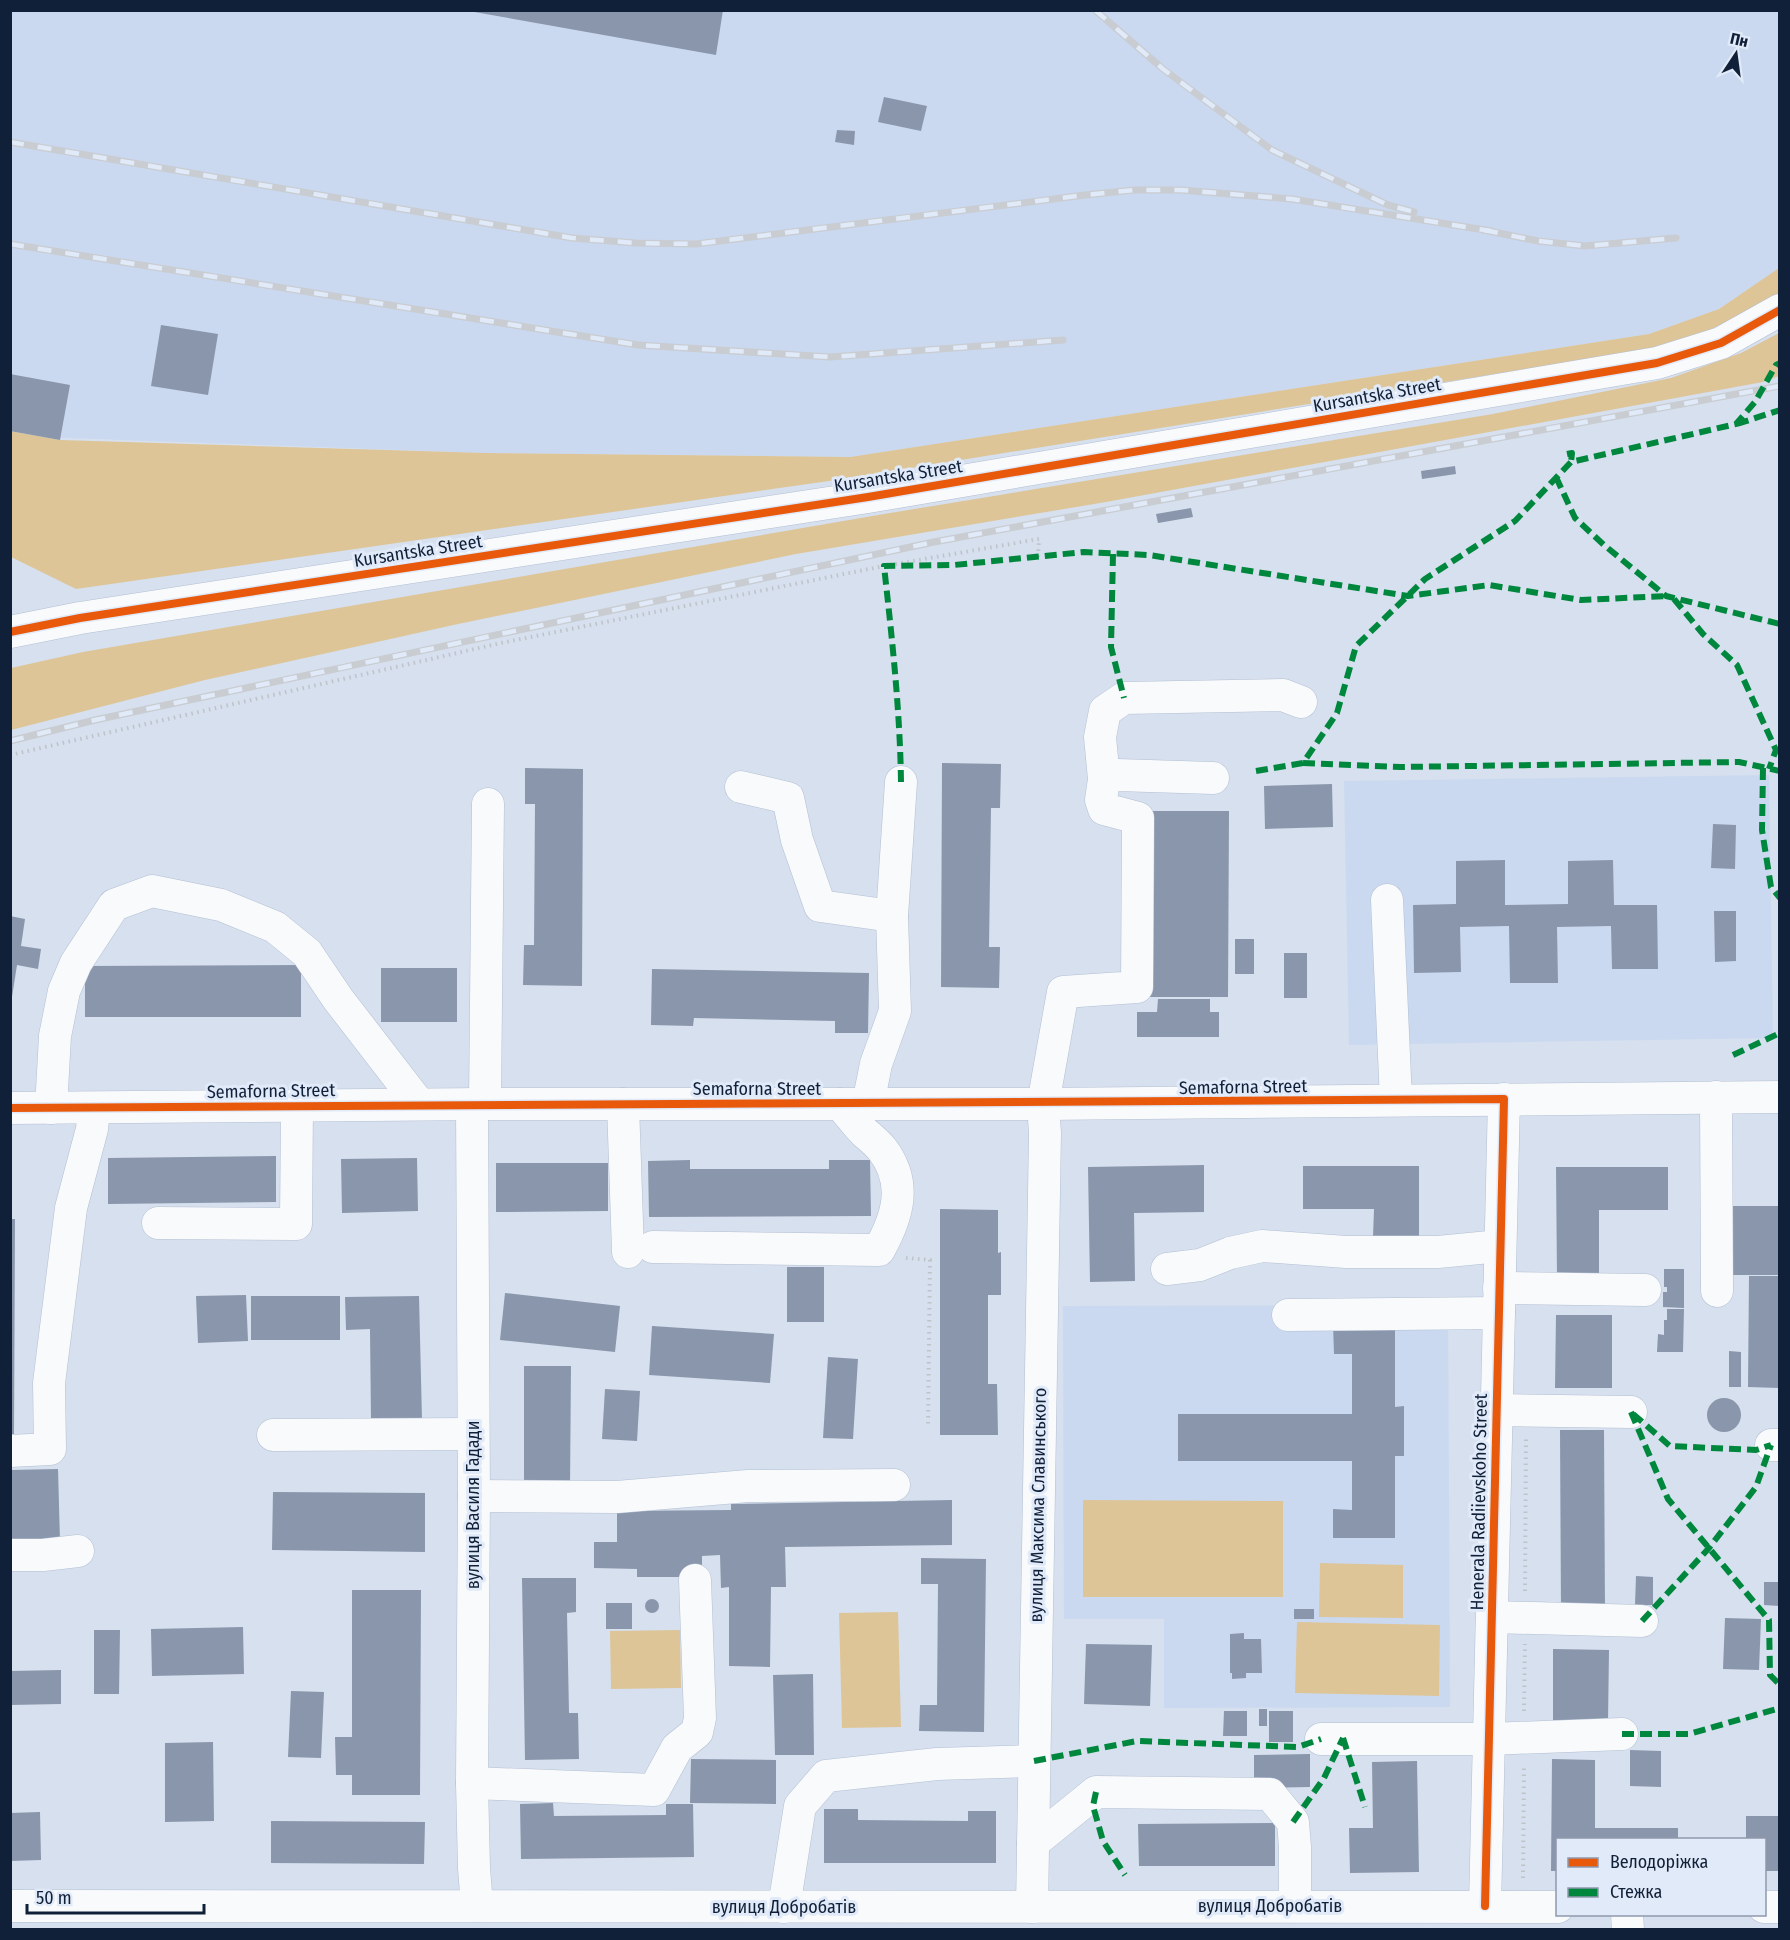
<svg xmlns="http://www.w3.org/2000/svg" width="1790" height="1940" font-family="'Fira Sans Condensed',sans-serif">
  <rect width="100%" height="100%" fill="#d6e0ee"/>
  <!-- built -->
  <g fill="#cad9f0">
    <path d="M11,11h1768v257l-60,41 -70,25 -799,123 -365,-4 -474,-17z"/>
    <path d="M1769,775l4,263 -424,7 -5,-264z"/>
    <path d="M1448,1305l2,402 -286,1v-89h-100l-1,-313z"/>
  </g>
  <!-- green -->
  <g fill="#ddc598">
    <path d="M1779,268v26l-69,36 -41,15 -124,21 -702,113 -767,110 -65,-32 -1,-126 50,9 425,13 365,4 799,-123 70,-25z"/>
    <path d="M1779,333v43l-16,6 -657,120 -310,52 -338,70 -253,56 -194,50v-62l72,-16 801,-138 609,-100 178,-36 70,-25z"/>
    <path d="M1083,1500l200,1v96h-200z"/>
    <path d="M1320,1563l83,2v53l-84,-1z"/>
    <path d="M898,1612l3,115 -59,1 -3,-115z"/>
    <path d="M1297,1622l143,3 -1,71 -144,-3z"/>
    <path d="M680,1630l1,58 -70,1 -1,-58z"/>
  </g>
  <!-- building -->
  <g fill="#8a96ab">
    <path d="M463,10h260l-7,45z"/>
    <path d="M884,97l43,9 -6,25 -43,-9z"/>
    <path d="M837,130l18,1 -1,14 -19,-3z"/>
    <path d="M161,325l57,9 -10,61 -57,-9z"/>
    <path d="M10,374l60,11 -10,55 -50,-9z"/>
    <path d="M1455,466l1,8 -34,5 -1,-8z"/>
    <path d="M1191,508l2,9 -35,6 -2,-9z"/>
    <path d="M942,763l59,1 -1,44h-9l-2,139h11l-1,41 -58,-1z"/>
    <path d="M525,768l58,1 -1,217 -59,-1 1,-40h10l1,-141h-10z"/>
    <path d="M1332,784l1,43 -68,2 -1,-43z"/>
    <path d="M1151,811h78l-1,186h-78z"/>
    <path d="M1713,824l23,1 -1,44 -24,-1z"/>
    <path d="M1505,860v45l63,-1v-43l45,-1 1,45h43l1,64h-46l-1,-43 -54,1 1,56h-48l-1,-57 -49,1 1,45 -47,1 -1,-68 43,-1v-43z"/>
    <path d="M1714,911h22v50l-21,1z"/>
    <path d="M10,916l15,3 -4,27 20,3 -3,20 -21,-4 -5,32z"/>
    <rect x="1235" y="939" width="19" height="35"/>
    <rect x="1284" y="953" width="23" height="45"/>
    <path d="M301,965v52h-216v-51z"/>
    <rect x="381" y="968" width="76" height="54"/>
    <path d="M652,969l217,4 -1,60h-33v-12l-141,-3 -1,8 -42,-1z"/>
    <path d="M1158,999h52v13h9v25h-82v-25h20z"/>
    <path d="M276,1156v46l-168,2v-46z"/>
    <path d="M417,1158l1,53 -76,2 -1,-54z"/>
    <path d="M690,1160v9h139v-9h41l1,56 -222,1 -1,-56z"/>
    <path d="M496,1163h112v48l-112,1z"/>
    <path d="M1204,1165v47l-70,1 1,68 -45,1 -2,-115z"/>
    <path d="M1303,1166h116v71h-46l1,-28h-71z"/>
    <path d="M1556,1167h112v43h-69v68l-42,-1z"/>
    <rect x="1732" y="1206" width="47" height="69"/>
    <path d="M940,1209l58,1v43l3,-1v43h-13v89h9l1,51h-58z"/>
    <path d="M10,1219h5l-1,215h-4z"/>
    <rect x="787" y="1267" width="37" height="55"/>
    <path d="M1664,1269h20v39l-21,-1v-15h4v-5h-3z"/>
    <path d="M1749,1276h30v112l-31,-1z"/>
    <path d="M505,1293l115,13 -5,46 -115,-12z"/>
    <path d="M246,1295l2,46 -50,2 -2,-47z"/>
    <rect x="251" y="1296" width="89" height="44"/>
    <path d="M419,1296l3,124 -51,1 -1,-92 -24,1 -1,-33z"/>
    <path d="M1667,1309h17l-1,43h-26l1,-18 6,1v-15h3z"/>
    <path d="M1556,1315h56v73h-57z"/>
    <path d="M1333,1324h62v83l9,-1v50h-9v82h-62v-29l19,1v-49h-174v-47h174v-60h-18z"/>
    <path d="M652,1326l122,8 -4,49 -121,-8z"/>
    <path d="M1729,1351l12,1v35h-12z"/>
    <path d="M828,1357l30,2 -5,80 -30,-1z"/>
    <path d="M524,1366h47l-1,120 -46,-1z"/>
    <path d="M605,1389l35,2 -3,50 -35,-2z"/>
    <circle cx="1724" cy="1415" r="17"/>
    <path d="M1560,1430h44l1,183h-44z"/>
    <path d="M58,1469l2,72 -48,1 -2,-72z"/>
    <path d="M273,1492l152,1v59l-153,-2z"/>
    <path d="M952,1500v45l-167,2 1,40h-15l-1,80 -41,-1v-79l-8,1 -1,-33 -18,1v21h-65v-8l-43,-1v-26h23v-31l114,-1v-6z"/>
    <path d="M921,1558l65,1 -2,173 -65,-1 1,-26h17l1,-121h-17z"/>
    <path d="M1636,1576l17,1v28h-18z"/>
    <path d="M522,1578h54v34l-9,1 2,100h9l1,46 -54,1z"/>
    <path d="M1764,1582h15v24l-15,-1z"/>
    <path d="M352,1590h69l-1,205h-68v-20h-16l-1,-38h17z"/>
    <circle cx="652" cy="1606" r="7"/>
    <rect x="606" y="1603" width="26" height="26"/>
    <rect x="1294" y="1609" width="20" height="10"/>
    <path d="M1725,1618l36,1 -2,51 -36,-1z"/>
    <path d="M243,1627l1,47 -92,2 -1,-47z"/>
    <path d="M94,1630h26l-1,64h-25z"/>
    <path d="M1244,1633v6h17l1,34h-16v5l-14,1v-6h-2v-39z"/>
    <path d="M1086,1644l66,1 -2,61 -66,-2z"/>
    <path d="M1553,1649l56,1 -1,71 -55,-1z"/>
    <path d="M61,1670v34l-51,1v-34z"/>
    <path d="M813,1674l1,81h-39l-2,-80z"/>
    <path d="M291,1691l33,1 -3,66 -33,-1z"/>
    <rect x="1259" y="1709" width="8" height="17"/>
    <path d="M1224,1711h23v25h-24z"/>
    <rect x="1269" y="1711" width="24" height="31"/>
    <path d="M213,1742l1,79 -49,1v-79z"/>
    <path d="M1630,1750l31,1v36l-31,-1z"/>
    <path d="M1310,1754v33l-56,1v-33z"/>
    <path d="M691,1759l85,1v44l-86,-1z"/>
    <path d="M1552,1759l43,1v68h83v11h-121v32h-6z"/>
    <path d="M1417,1761l2,111 -69,1 -1,-45h24l-1,-66z"/>
    <path d="M553,1803l1,13 112,-1v-11h27l1,53 -173,2 -1,-55z"/>
    <path d="M824,1809h34v11l110,1v-10h28v52h-172z"/>
    <path d="M40,1812l1,48 -31,1v-48z"/>
    <path d="M1746,1816h33v55h-15v-31l-18,-1z"/>
    <path d="M271,1821l154,1 -1,42 -153,-1z"/>
    <path d="M1275,1823v43h-136l-1,-42z"/>
  </g>
  <g fill="none" stroke-linecap="round" stroke-linejoin="round">
    <!-- minor casing -->
    <g stroke="#b3bfd3" stroke-width="33">
      <g id="minor">
        <path d="M10,632l70,-14 788,-121 789,-134 64,-20 59,-33"/>
        <path d="M1104,779l-4,-42 5,-26 19,-13 159,-3 18,7"/>
        <path d="M741,787l47,11 9,42 23,66 72,10"/>
        <path d="M1387,900l9,200"/>
        <path d="M1716,1097l1,194"/>
        <path d="M472,1104l2,392 -2,287 2,85 3,38"/>
        <path d="M485,1104l3,-300"/>
        <path d="M623,1104l5,148"/>
        <path d="M868,1104l8,-40 19,-53 -3,-95 9,-134"/>
        <path d="M10,1108l475,-4h558l737,-7"/>
        <path d="M51,1108l4,-72 9,-45 12,-28 38,-58 38,-14 69,14 54,22 32,26 31,46 81,105"/>
        <path d="M158,1223l138,1 1,-118"/>
        <path d="M653,1247l226,3c19,-34 29,-67 3,-101 -5,-6 -11,-11 -17,-16 -9,-9 -16,-19 -25,-29"/>
        <path d="M1167,1269l33,-4 30,-12 32,-7 84,6h92l62,-6"/>
        <path d="M1499,1288l146,2"/>
        <path d="M1288,1315l211,-2"/>
        <path d="M1497,1410l134,2"/>
        <path d="M273,1435l199,-1"/>
        <path d="M1771,1445h9"/>
        <path d="M10,1451l40,-2 -1,-66 22,-175 21,-79 2,-21"/>
        <path d="M474,1496l143,1 131,-11 146,-1"/>
        <path d="M10,1555h33l35,-4"/>
        <path d="M1492,1617l150,4"/>
        <path d="M1321,1739h168l133,-5"/>
        <path d="M472,1783l182,7 23,-42 20,-16 3,-14 -5,-138"/>
        <path d="M1033,1843l63,-51 174,2 23,28 2,25v59"/>
        <path d="M10,1906l1548,1"/>
        <path d="M1485,1906l19,-807"/>
        <path d="M784,1907l16,-101 26,-30 111,-12 97,-3"/>
        <path d="M1032,1907l13,-774 -2,-29 20,-112 74,-5 1,-169 -34,-9 -3,-9 3,-21 13,-4 96,3"/>
        <path d="M1764,1907h16"/>
        <path d="M1627,1914l1,16"/>
      </g>
    </g>
    <!-- path -->
    <g stroke="#bec3c9" stroke-width="4" stroke-dasharray="1.5 4.5" stroke-linecap="butt">
      <path d="M10,755l491,-112 383,-77 155,-27 -1,18"/>
      <path d="M906,1258l24,2 -2,167"/>
      <path d="M1525,1591l1,-154"/>
      <path d="M1524,1711l1,-67"/>
      <path d="M1523,1878l1,-114"/>
    </g>
    <!-- minor -->
    <use href="#minor" stroke="#f9fafc" stroke-width="32"/>
    <!-- rail casing -->
    <g stroke="#c9ccd1" stroke-width="7">
      <g id="rail">
        <path d="M1095,10l68,59 109,81 116,55 26,7"/>
        <path d="M10,142l562,96 64,5 60,1 389,-49 49,-5h47l111,9 199,32"/>
        <path d="M1484,230l54,11 47,5 91,-8"/>
        <path d="M10,244l628,101 192,12 233,-17"/>
        <path d="M10,741l85,-21 839,-178 846,-156"/>
      </g>
    </g>
    <!-- rail -->
    <use href="#rail" stroke="#e1eaf8" stroke-width="4.5" stroke-dasharray="14" stroke-linecap="butt"/>
    <!-- quiet -->
    <g stroke="#00873e" stroke-width="6" stroke-dasharray="12 6" stroke-linecap="butt">
      <path d="M1737,424l43,-14"/>
      <path d="M1567,454l5,-1 -1,9"/>
      <path d="M1556,477l19,41 29,27 62,51 114,28"/>
      <path d="M1113,554l-2,93 13,51"/>
      <path d="M1674,599l29,35 34,31 39,85 -7,19"/>
      <path d="M1303,763l98,4 338,-5 41,9"/>
      <path d="M1763,768l-1,62 9,57 9,11"/>
      <path d="M1256,771l47,-8 34,-50 19,-67 69,-67 90,-58 56,-59 165,-38 19,-22 21,-37 4,-2"/>
      <path d="M901,782c-1,-72 -9,-144 -17,-216l70,-1 130,-13 65,3 259,41 81,-11 92,15 85,-4"/>
      <path d="M1733,1055l47,-22"/>
      <path d="M1631,1412l37,87 101,121 1,55 10,10"/>
      <path d="M1633,1414l37,32 86,4 15,-5"/>
      <path d="M1642,1621l67,-73 47,-61 15,-42"/>
      <path d="M1622,1734h67l91,-26"/>
      <path d="M1343,1738l22,69"/>
      <path d="M1034,1761l103,-20 161,6 23,-8"/>
      <path d="M1096,1792l-3,14 10,35 22,34"/>
      <path d="M1293,1822l31,-44 19,-40"/>
    </g>
    <!-- cycleway casing -->
    <g stroke="#e1eaf8" stroke-width="11">
      <g id="cycleway">
        <path d="M10,632l70,-14 788,-121 789,-134 64,-20 59,-33"/>
        <path d="M10,1108c498,-6 996,-3 1494,-9l-19,807"/>
      </g>
    </g>
    <!-- cycleway -->
    <use href="#cycleway" stroke="#e8590c" stroke-width="8"/>
  </g>
  <g text-anchor="middle" stroke-width="6" stroke-linejoin="round" paint-order="stroke">
    <!-- street labels -->
    <g font-size="18" fill="#112039" stroke="#e1eaf8">
      <text transform="translate(1377 395) rotate(-10)" y="6">Kursantska Street</text>
      <text transform="translate(898 476) rotate(-9)" y="6">Kursantska Street</text>
      <text transform="translate(418 551) rotate(-9)" y="6">Kursantska Street</text>
      <text transform="translate(1243 1087) rotate(-1)" y="6">Semaforna Street</text>
      <text x="757" y="1095">Semaforna Street</text>
      <text transform="translate(271 1091) rotate(-1)" y="6">Semaforna Street</text>
      <text transform="translate(1479 1502) rotate(-89)" y="6">Henerala Radiievskoho Street</text>
      <text transform="translate(473 1505) rotate(-90)" y="6">вулиця Василя Гадади</text>
      <text transform="translate(1038 1505) rotate(-89)" y="6">вулиця Максима Славинського</text>
      <text x="1270" y="1912">вулиця Добробатів</text>
      <text x="784" y="1913">вулиця Добробатів</text>
    </g>
  </g>
  <!-- border -->
  <rect width="1790" height="1940" fill="none" stroke="#112039" stroke-width="24"/>
  <!-- legend -->
  <rect x="1556" y="1838" width="210" height="78" fill="#e1eaf8" stroke="#8e99ac" stroke-width="1.5"/>
  <rect x="1568" y="1858" width="30" height="9" fill="#e8590c" stroke="#8e99ac" stroke-width="1.5"/>
  <text x="1610" y="1868" font-size="18" fill="#112039">Велодоріжка</text>
  <rect x="1568" y="1888" width="30" height="9" fill="#00873e" stroke="#8e99ac" stroke-width="1.5"/>
  <text x="1610" y="1898" font-size="18" fill="#112039">Стежка</text>
  <!-- north arrow -->
  <g transform="translate(1736 54) rotate(13)" stroke="#e1eaf8" stroke-width="4.5" paint-order="stroke">
  <path d="M0-4.5L10 22L0 15L-10 22Z" fill="#112039"/>
  <text y="-9" font-size="16" font-weight="bold" text-anchor="middle" fill="#112039">Пн</text>
  </g>
  <!-- scale -->
  <path d="M27 1904v9h177v-9" fill="none" stroke="#112039" stroke-width="3"/>
  <text x="36" y="1904" font-size="18" fill="#112039" stroke="#e1eaf8" stroke-width="4.5" paint-order="stroke">50 m</text>
</svg>
